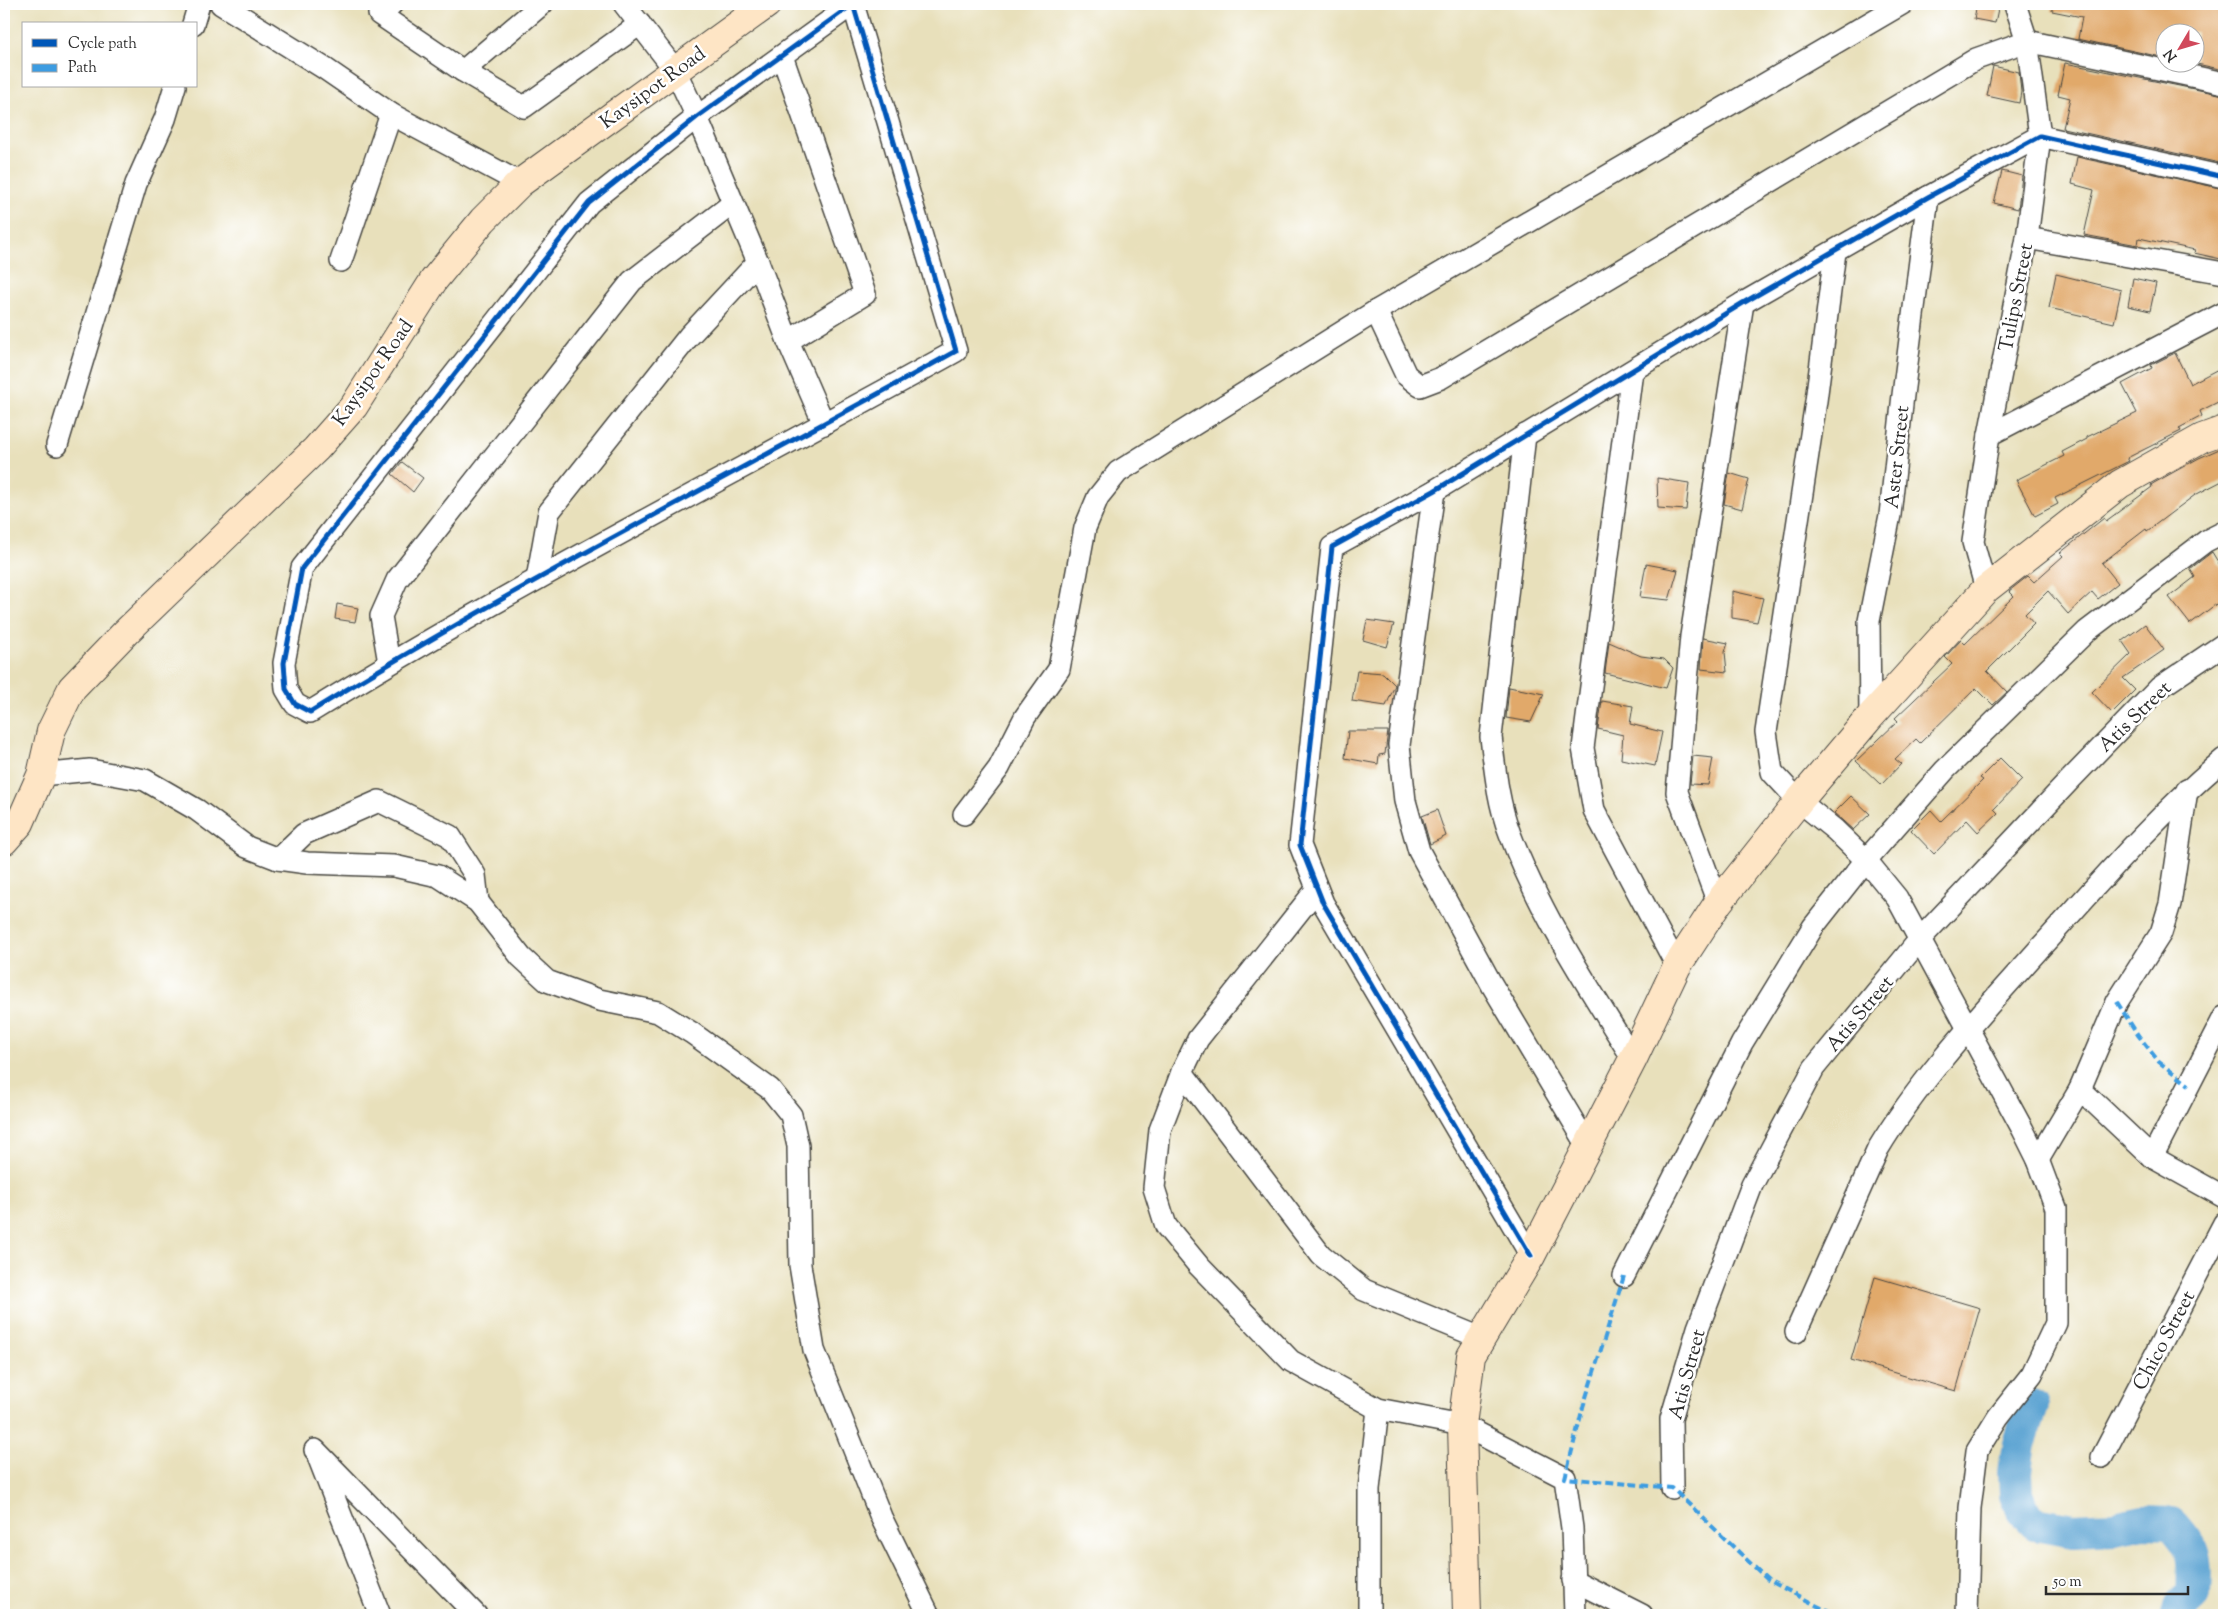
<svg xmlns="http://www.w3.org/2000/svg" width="2228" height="1619" font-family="'Sorts Mill Goudy',serif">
  <rect width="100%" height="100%" fill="#fff"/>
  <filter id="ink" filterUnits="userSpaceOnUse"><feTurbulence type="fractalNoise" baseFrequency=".02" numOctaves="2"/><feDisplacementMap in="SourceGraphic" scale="10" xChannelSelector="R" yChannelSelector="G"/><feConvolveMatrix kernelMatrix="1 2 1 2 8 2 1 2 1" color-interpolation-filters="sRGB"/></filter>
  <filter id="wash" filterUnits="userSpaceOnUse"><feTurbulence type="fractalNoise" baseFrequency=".0096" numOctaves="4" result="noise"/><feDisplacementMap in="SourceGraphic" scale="20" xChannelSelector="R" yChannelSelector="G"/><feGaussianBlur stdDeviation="1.12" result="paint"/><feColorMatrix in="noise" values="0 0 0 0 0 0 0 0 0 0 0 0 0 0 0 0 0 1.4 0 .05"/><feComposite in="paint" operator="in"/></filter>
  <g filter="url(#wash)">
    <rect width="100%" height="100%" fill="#e8e0bb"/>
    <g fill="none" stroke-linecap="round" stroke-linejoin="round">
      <!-- river -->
      <path stroke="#5da4d3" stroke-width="34" d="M2032,1406l-13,37 -4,29 1,23 6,14 13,14 38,7 42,-2 28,-6 28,1c25,25 25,36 23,71l-14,13 -2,8"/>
    </g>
    <g id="blocks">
      <!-- building -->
      <g fill="#e1a96b">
        <path d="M1977,4h22l-4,19 -21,-4z"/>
        <path d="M2052,4h153l19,4v62l-36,-8h8v-30h-30v26l-88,-19 4,-22 -30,-6z"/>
        <path d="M2065,63l159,32v69l-161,-36 7,-30 -12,-3z"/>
        <path d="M1993,66l26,6 2,20 -2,11 -32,-7z"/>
        <path d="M2077,157l147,32v53l-3,17 -27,-6 1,-3 -56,-12 -1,7 -54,-10 10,-45 -22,-6z"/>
        <path d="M2002,171l20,5 -4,33 -24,-6z"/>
        <path d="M2056,274l65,16 -7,33 -65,-15z"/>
        <path d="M2133,278l23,5 -6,28 -22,-5z"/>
        <path d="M2175,353l15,31 34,-18v33l-24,12 2,5 -23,12 2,3 -54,27 2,3 -74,37 3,6 -23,12 -19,-36 48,-24 -2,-4 25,-13v-2l50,-24 -15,-29 30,-16 -1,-3z"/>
        <path d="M2224,447v33l-29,15 -48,36 -1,-2 -44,34 16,20 -20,16 -6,-7 -24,22 -20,-23 -23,23 9,10 -47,47 20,21 -14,13 -17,-17 -56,55 -4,-4 -21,20 6,5 -20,21 -25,-24 42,-40 -3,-3 57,-54 -7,-7 16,-17 4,4 49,-48 -5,-5 19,-15 6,6 29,-26 -3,-3 44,-35 2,3 46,-34 -1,-2 3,-2 45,-25z"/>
        <path d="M402,462l21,16 -10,14 -21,-18z"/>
        <path d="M1729,473l20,6 -7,30 -18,-5z"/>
        <path d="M1657,478l32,5 -3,27 -28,-2z"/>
        <path d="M2212,552l12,20v26l-34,26 -21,-27 26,-20 -5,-8z"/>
        <path d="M1646,564l32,6 -9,30 -29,-3z"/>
        <path d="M1732,591l31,7 -6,24 -25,-4z"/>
        <path d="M337,604l21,4 -3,14 -20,-3z"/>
        <path d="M1367,620l27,4 -7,23 -24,-7z"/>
        <path d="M2145,624l19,26 -41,28 12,12 -23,23 -20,-21 39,-38 -9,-13z"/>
        <path d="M1703,638l25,5 -3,9 2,20 -26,-3z"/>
        <path d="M1609,642l32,14 23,3 9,9 -7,20 -61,-15z"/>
        <path d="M1357,671l26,2 12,12 -9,21 -34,-5z"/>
        <path d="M1509,687l35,7 -13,28 -25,-4z"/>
        <path d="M1602,701l31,5 -3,18 32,8 -7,34 -34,-7 2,-24 -25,-6z"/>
        <path d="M1348,731h40l-3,23 -6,1 -1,9 -33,-6z"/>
        <path d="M1693,756l20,2 -5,27 -18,-1z"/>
        <path d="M2000,758l22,22 -28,29 4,4 -20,19 -11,-12 -33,34 -23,-24 20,-20 10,11 42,-41 -3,-2z"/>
        <path d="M1851,796l19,18 -17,16 -19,-17z"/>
        <path d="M1437,810l9,26 -16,8 -8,-28z"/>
        <path d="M1875,1277l105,31 -24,83 -105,-31z"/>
      </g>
    </g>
  </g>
  <g filter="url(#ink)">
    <use href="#blocks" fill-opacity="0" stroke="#474641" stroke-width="1"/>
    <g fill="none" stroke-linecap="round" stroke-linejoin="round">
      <!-- street casing -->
      <g stroke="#474641" stroke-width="24">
        <g id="street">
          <path d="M221,4l103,64 67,46 129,69"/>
          <path d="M392,4l-13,10 84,57 61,36 116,-83"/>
          <path d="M624,4l51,66 22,47 61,145 30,79 36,83"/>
          <path d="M853,4l103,347c-216,120 -436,231 -646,361l-15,-8 -9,-15 -2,-26 18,-95 287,-365 108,-86z"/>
          <path d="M193,24l6,-20"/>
          <path d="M782,56l83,238 -77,47"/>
          <path d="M463,71l79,-67"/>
          <path d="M2027,238l197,35"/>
          <path d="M1835,252l-19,149 -50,331 6,40 27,29 36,29 31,30 31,38 126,232 15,30 18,48v115l-24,51 -34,43 -21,34 -7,57 -3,107"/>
          <path d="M341,261l50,-147"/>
          <path d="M1376,311l30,64 14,11 21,-8 535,-319 51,-18 197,42"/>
          <path d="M1632,371l-49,377 11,62 83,156"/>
          <path d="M1525,435l-34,302c4,33 7,66 19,97 30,80 78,152 123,225"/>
          <path d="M1989,435l235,-122"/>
          <path d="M57,445l79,-261 29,-65 10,-33"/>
          <path d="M1434,491l-35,254 6,56 14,50 73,134 96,161"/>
          <path d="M537,579l12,-67 140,-176 69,-74"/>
          <path d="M1986,589l-13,-47 16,-107 38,-197 13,-102 -13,-95 -12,-37"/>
          <path d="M389,663l-8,-47 16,-36 235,-299 100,-77"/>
          <path d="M1870,717l-1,-96 21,-106 13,-120 25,-198"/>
          <path d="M41,775l49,-5 55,10 52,30 50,37 31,12 29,4 87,3 44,10 40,26 43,55 26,24 52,19 59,12 34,21 78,56 21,26 7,31 2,119 14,85 67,167 48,98"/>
          <path d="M964,814l35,-46 26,-51 34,-48 26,-141 13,-31 20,-25 258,-161 526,-307"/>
          <path d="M278,859l26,-25 75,-33 71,35 25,39 3,27"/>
          <path d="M1316,890l-118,149 -16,33 -22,58 -6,58 12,38 33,40 92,95 87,48 84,16 103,53 7,50 3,87"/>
          <path d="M1718,903l-41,-111 14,-156 52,-333"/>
          <path d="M1182,1072l139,183 43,35 117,48"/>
          <path d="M2080,1089l72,68 72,40"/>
          <path d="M2152,1157l72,-140"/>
          <path d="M2038,1160l42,-71 37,-87 44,-69 9,-29 17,-114"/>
          <path d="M1531,1256l-208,-353 -23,-58 32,-298 102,-56 309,-188 185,-106 112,-61 184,41"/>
          <path d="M1624,1276l118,-233 71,-116 53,-67 79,-90 142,-139 119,-90 18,-9"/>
          <path d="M1796,1332l82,-183c44,-73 104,-136 161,-200 60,-66 117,-133 185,-190"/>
          <path d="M315,1450l161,165"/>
          <path d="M2102,1457l122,-234"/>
          <path d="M319,1459l61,156"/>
          <path d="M1672,1488l-1,-69 27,-91 54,-143 62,-117 106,-129 148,-157 91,-94 65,-44"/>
          <path d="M1573,1580l69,35"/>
          <path d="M1369,1615v-126l9,-80"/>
        </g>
      </g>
      <!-- secondary casing -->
      <g stroke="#474641" stroke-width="30">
        <g id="secondary">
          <path d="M4,841l16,-18 21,-48 10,-44 21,-43 54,-56 190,-183 38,-43 80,-126 49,-60 37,-37 247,-179"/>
          <path d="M1467,1615l-5,-190 9,-69 60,-100 102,-197 44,-93 41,-63 81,-102 71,-84 116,-128 134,-105 82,-46 22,-8"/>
        </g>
      </g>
      <!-- street -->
      <use href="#street" stroke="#fff" stroke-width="21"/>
      <!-- secondary -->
      <use href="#secondary" stroke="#fee5c5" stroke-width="28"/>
      <!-- quiet -->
      <g stroke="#3d9ce1" stroke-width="4" stroke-dasharray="8 4" stroke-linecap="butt">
        <path d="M2117,1002l21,33 21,27 30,23"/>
        <path d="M1624,1276l-41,131 -18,71 107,10 96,92 61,32 113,3"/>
      </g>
      <!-- cycleway casing -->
      <g stroke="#fff" stroke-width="8">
        <g id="cycleway">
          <path d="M853,4l103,347c-216,120 -436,231 -646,361l-15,-8 -9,-15 -2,-26 18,-95 287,-365 108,-86z"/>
          <path d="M1531,1256l-208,-353 -23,-58 32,-298 102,-56 309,-188 185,-106 112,-61 184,41"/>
        </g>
      </g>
      <!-- cycleway -->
      <use href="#cycleway" stroke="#0057b8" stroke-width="5"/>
    </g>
  </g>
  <g text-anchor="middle" stroke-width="5" stroke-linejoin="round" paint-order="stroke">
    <!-- street labels -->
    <g font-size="20" fill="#2b2b2b" stroke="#fff">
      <text transform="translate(652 87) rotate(-36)" y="7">Kaysipot Road</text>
      <text transform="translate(2015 297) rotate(-79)" y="7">Tulips Street</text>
      <text transform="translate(372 372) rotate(-55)" y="7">Kaysipot Road</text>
      <text transform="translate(1896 457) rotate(-84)" y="7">Aster Street</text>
      <text transform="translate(2134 716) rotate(-44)" y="7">Atis Street</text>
      <text transform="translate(1859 1013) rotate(-50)" y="7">Atis Street</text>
      <text transform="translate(2163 1340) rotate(-62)" y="7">Chico Street</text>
      <text transform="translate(1686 1374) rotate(-75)" y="7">Atis Street</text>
    </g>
  </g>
  <!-- margin -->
  <rect width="2228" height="1619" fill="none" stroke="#fff" stroke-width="20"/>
  <!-- legend -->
  <rect x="22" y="22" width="175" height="65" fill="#ffffff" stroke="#aaaaaa"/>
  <rect x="32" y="39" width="25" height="8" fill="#0057b8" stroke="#aaaaaa"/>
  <text x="68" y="48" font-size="15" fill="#2b2b2b">Cycle path</text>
  <rect x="32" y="64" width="25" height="8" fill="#3d9ce1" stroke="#aaaaaa"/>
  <text x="68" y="72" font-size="15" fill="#2b2b2b">Path</text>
  <!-- north arrow -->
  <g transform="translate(2180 48) rotate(232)"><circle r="24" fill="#ffffff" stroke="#aaaaaa"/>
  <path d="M0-4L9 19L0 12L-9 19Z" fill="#d1495b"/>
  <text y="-8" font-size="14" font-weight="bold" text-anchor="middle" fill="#2b2b2b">N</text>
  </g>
  <!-- scale -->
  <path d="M2046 1586v8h142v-8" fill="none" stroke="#2b2b2b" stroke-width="2.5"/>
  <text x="2053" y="1586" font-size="15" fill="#2b2b2b" stroke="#ffffff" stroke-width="4" paint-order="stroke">50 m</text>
</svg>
